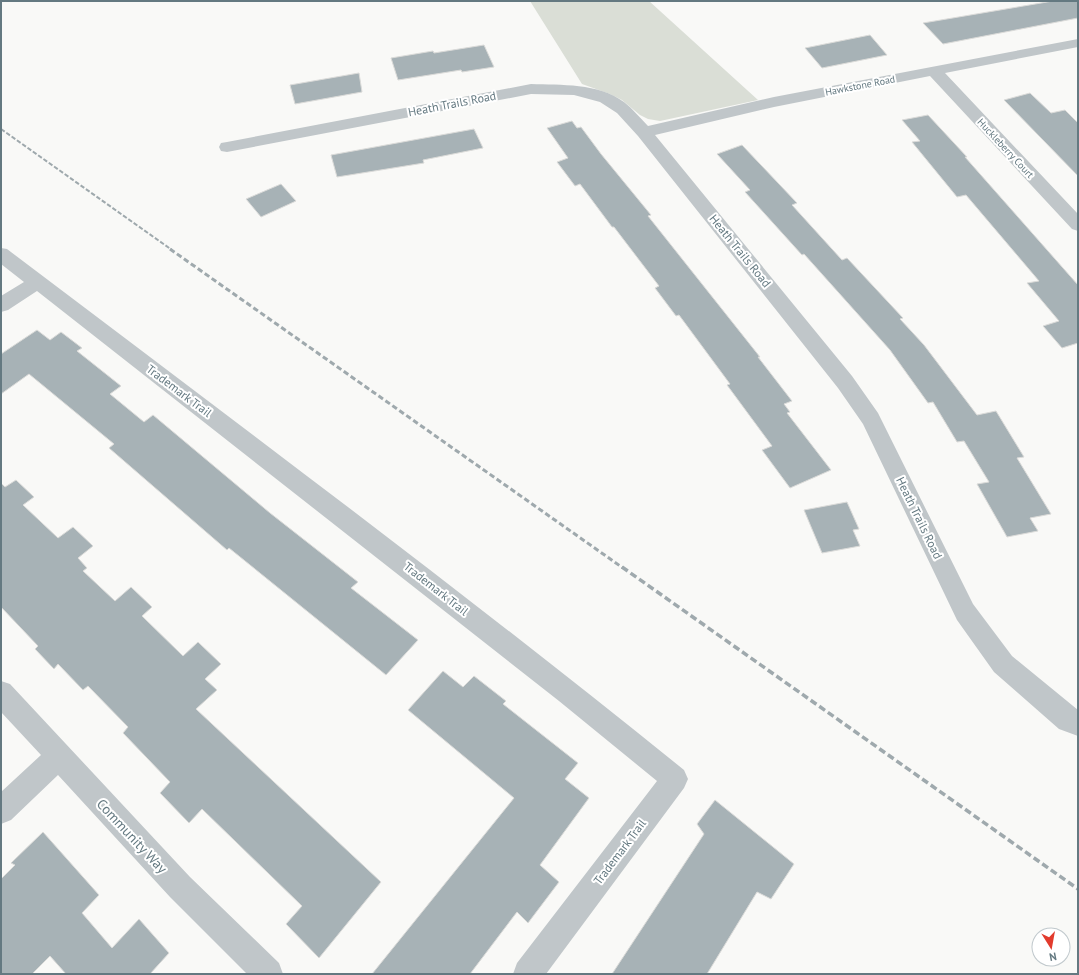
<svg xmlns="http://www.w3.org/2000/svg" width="1079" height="975" font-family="'PT Sans',sans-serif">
  <rect width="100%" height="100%" fill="#f9f9f7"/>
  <!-- green -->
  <path fill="#daded6" d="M530,1h119l109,99 -98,21 -12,-2 -8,-4 -18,-15 -12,-6 -28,-10z"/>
  <!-- building -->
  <g fill="#a7b2b6" stroke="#dbdbd9">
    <path d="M1053,1h25v17l-135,26 -20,-21z"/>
    <path d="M870,35l17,20 -65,13 -17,-20z"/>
    <path d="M484,45l10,22 -32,5 -1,-2 -63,10 -7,-22 42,-7 1,2z"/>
    <path d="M359,73l3,19 -67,12 -5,-19z"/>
    <path d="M1030,93l21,20 14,-3 13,13v53l-74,-76z"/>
    <path d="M928,115l39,42h-2l113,128v58l-16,5 -19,-22 16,-5 -32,-38 12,-2 -73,-86 -9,2 -45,-55 8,-1 -18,-21z"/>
    <path d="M572,121l5,7 4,-1 20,27 50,61 -3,1 112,141h-2l34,44 -8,3 6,8 -3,1 44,57 -41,18 -28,-38 10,-4 -45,-61 3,-1 -51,-69 -3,1 -21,-28 4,-2 -45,-59h-2l-32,-43 -5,2 -18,-24 11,-4 -21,-30z"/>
    <path d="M474,129l9,19 -60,12 1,3 -87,14 -6,-22z"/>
    <path d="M742,145l55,58 -5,2 50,55 5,-2 56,60 -3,1 24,26 53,70 19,-4 28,46 -7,1 34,56 -21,4 8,13 -31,6 -30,-53 12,-2 -25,-41 -7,1 -24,-40 -5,1 -38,-53 -86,-96 -2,1 -57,-63 5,-2 -33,-36z"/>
    <path d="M281,184l15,17 -35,16 -15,-18z"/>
    <path d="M37,330l13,10 11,-8 21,16 -5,3 44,35 -11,8 34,28 9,-7 117,98 88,69 -7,6 67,52 -32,35 -157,-127 -2,2 -118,-102 5,-4 -85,-70 -28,20v-40z"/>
    <path d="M16,480l18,17 -11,8 35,33 15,-11 20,19 -15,12 9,10 -4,3 32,30 16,-14 21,20 -10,9 41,40 15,-14 23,22 -16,15 12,11 -21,19 185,173 -62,76 -33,-34 16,-18 -100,-97 -13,14 -29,-30 10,-11 -47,-49 5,-6 -40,-41 -5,4 -25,-26 -4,5 -19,-20 3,-3 -37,-39v-124l4,4z"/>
    <path d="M847,502l12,27 -6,1 7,16 -38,7 -18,-43z"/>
    <path d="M443,671l20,16 11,-11 32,25 -3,3 75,59 -13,16 24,19 -49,67 19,17 -31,41 -11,-11 -47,62h-98l142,-176 -106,-88z"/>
    <path d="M715,800l79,64 -23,35 -14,-7 -50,82h-95l92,-140 -7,-10z"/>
    <path d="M43,832l56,63 -17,18 30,35 27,-29 30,34 -19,21h-84l-16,-18 -18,18h-31v-95l14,-14 -4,-2z"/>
  </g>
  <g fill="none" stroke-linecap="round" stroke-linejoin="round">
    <!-- minor -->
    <g fill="#c0c6c9" fill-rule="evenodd">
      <path d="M1078,39v8l-133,26 133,141v17l-6,-2 -142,-153 -156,31 -119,28 197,241 26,37 95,191 39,52 66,54v26l-19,-7 -65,-57 -37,-52 -94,-196 -25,-36 -200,-252 -21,-23 -17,-11 -26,-7 -43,-1 -304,58 -6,-1 -2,-4 2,-4 6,-1 304,-58c30,1 67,-1 93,18 9,7 16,16 24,24l126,-29z"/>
      <path d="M1,248l6,1c227,172 456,342 677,521l4,9 -4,9 -138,186h-33l4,-11 140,-182 -98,-80 -522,-410 -29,19 -7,2v-16l23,-14 -23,-18z"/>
      <path d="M1,681l9,3 180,193 89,86 4,11h-36l-77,-77 -112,-122 -47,45 -10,4v-32l40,-37 -40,-43z"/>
    </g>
    <!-- rail-far2 -->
    <path stroke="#9fa9ad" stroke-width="2" stroke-dasharray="4.5 2" stroke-linecap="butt" d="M1,129l171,121"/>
    <!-- rail-far1 -->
    <path stroke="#9fa9ad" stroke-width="3" stroke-dasharray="5.5 3" stroke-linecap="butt" d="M170,249l453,319"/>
    <!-- rail -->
    <path stroke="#9fa9ad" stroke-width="3.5" stroke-dasharray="7 3.5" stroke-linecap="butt" d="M622,567l456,322"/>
  </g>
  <g text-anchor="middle" stroke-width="4" stroke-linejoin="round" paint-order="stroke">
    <!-- far-street labels -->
    <g font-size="10" fill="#647981" stroke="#fff">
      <text transform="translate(860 85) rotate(-11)" y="4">Hawkstone Road</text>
      <text transform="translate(1006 148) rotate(47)" y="4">Huckleberry Court</text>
    </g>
    <!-- street labels -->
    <g font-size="12" fill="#647981" stroke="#fff">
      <text transform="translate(452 104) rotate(-11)" y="4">Heath Trails Road</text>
      <text transform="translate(740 251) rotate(51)" y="4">Heath Trails Road</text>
      <text transform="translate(179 391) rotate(37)" y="4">Trademark Trail</text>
      <text transform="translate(919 518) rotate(64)" y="4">Heath Trails Road</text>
      <text transform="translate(436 589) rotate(38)" y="4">Trademark Trail</text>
      <text transform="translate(620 852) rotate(-53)" y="4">Trademark Trail</text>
    </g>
    <!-- near-street labels -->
    <g font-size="14" fill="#647981" stroke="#fff">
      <text transform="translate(132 836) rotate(47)" y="5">Community Way</text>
    </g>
  </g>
  <!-- border -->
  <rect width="1079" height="975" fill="none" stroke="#647981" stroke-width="4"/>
  <!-- north arrow -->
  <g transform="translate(1051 947) rotate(169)"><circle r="19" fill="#ffffff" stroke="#c1c9cd"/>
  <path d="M0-3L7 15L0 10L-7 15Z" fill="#e23b2d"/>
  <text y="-6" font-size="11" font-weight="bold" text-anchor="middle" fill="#647981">N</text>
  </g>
</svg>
